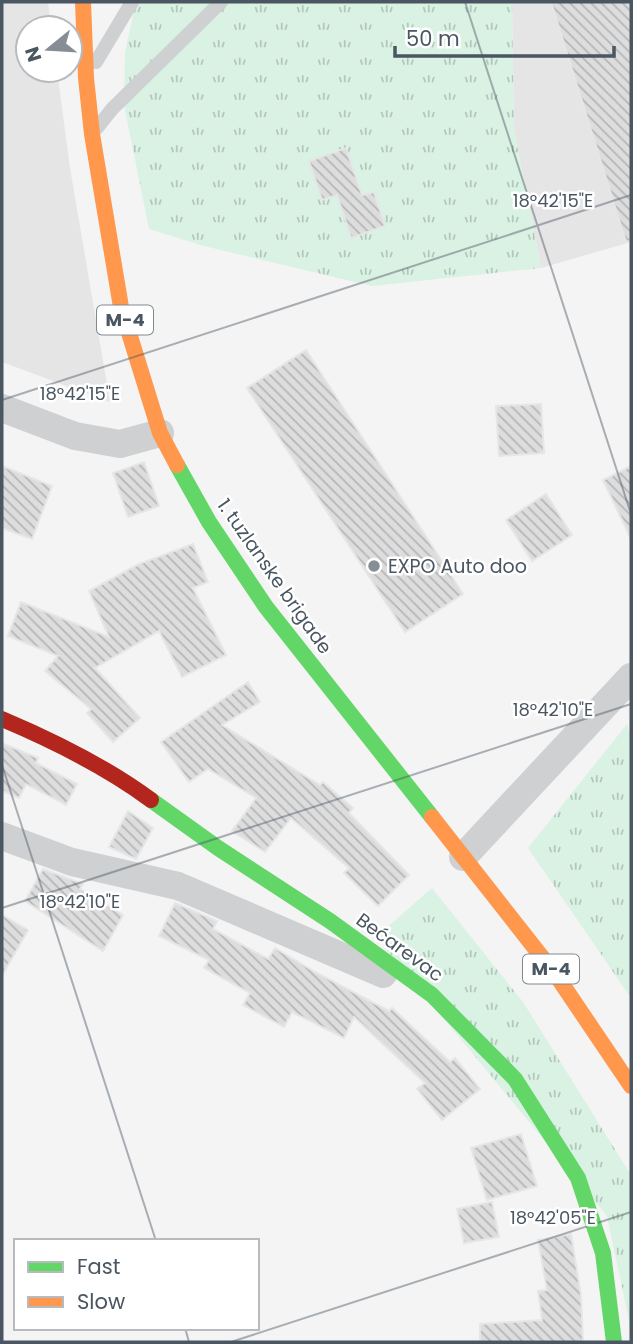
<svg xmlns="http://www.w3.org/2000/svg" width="633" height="1344" font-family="Poppins,sans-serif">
  <defs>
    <pattern id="grass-tufts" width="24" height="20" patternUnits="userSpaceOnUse" patternTransform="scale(1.75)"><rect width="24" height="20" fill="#d9f2e3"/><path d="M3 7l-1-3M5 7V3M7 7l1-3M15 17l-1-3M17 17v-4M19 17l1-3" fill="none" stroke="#b2c7bb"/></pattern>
    <pattern id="building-back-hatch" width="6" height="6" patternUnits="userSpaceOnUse" patternTransform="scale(1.75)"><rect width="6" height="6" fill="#ddddde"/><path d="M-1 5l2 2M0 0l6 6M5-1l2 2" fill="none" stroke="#b5b6b7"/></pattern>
  </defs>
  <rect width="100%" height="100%" fill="#f4f4f4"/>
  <!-- education -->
  <g fill="#e6e5e6">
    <path d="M2,2h46l3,26h-23v42h29l13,98 40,234 -108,-40z"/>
    <path d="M512,2h119v240l-90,26 -27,-138z"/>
  </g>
  <!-- grass -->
  <g fill="url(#grass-tufts)">
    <path d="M136,2h376l2,128 27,138 -169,18 -168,-40 -55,-17 -25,-124 1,-53z"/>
    <path d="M627,724l4,14v260l-103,-150z"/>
    <path d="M432,888l91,114 108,173v155l-24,-114 -231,-279z"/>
  </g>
  <!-- building -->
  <g fill="url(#building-back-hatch)" stroke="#e5e6e7" stroke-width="2">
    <path d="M551,2h80v239l-5,1z"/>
    <path d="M346,148l16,47 12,-3 11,34 -34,12 -14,-43 -15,5 -13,-39z"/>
    <path d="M306,350l157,244 -58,38 -158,-244z"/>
    <path d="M541,404l3,49 -45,3 -3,-50z"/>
    <path d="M144,462l15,44 -31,11 -15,-44z"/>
    <path d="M2,466l50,20 -20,53 -30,-11z"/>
    <path d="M631,466v73l-28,-59z"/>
    <path d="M546,494l26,41 -40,26 -26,-41z"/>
    <path d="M193,544l15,38 -15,6 33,67 -44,22 -23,-46 -64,37 45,50 -27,24 -26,-29 4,-4 -46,-38 13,-15 -50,-20 13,-34 88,35 -20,-46 50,-27z"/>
    <path d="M248,682l12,20 -38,23 98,60 3,-3 30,26 -4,5 60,62 -31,31 -34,-33 5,-5 -58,-50 -26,34 -33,-21 24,-33 -48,-29 -19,13 -28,-40z"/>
    <path d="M2,743l36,15 -2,5 41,21 -11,21 -40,-21 -7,14 -17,-7z"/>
    <path d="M128,811l25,17 -17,31 -27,-12z"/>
    <path d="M43,869l40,15 -3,5 43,26 -20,36 -78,-50z"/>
    <path d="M175,903l42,18 -4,8 55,30 7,-11 40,24 74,39 3,-3 58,54 5,-4 25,31 -38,31 -25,-31 8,-6 -71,-66 -10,21 -52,-26 -8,15 -41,-22 7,-12 -46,-25 5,-8 -50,-24z"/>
    <path d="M2,915l26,15 -26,46z"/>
    <path d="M521,1134l16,52 -50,14 -16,-52z"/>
    <path d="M492,1202l7,35 -35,6 -7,-34z"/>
    <path d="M571,1234l10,61 2,47h-103v-18l62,-4 -4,-29 9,-1 -9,-50z"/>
  </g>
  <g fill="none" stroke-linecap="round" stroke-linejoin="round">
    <!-- lane -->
    <g stroke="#ced0d2" stroke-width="14">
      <path d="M96,62l36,-60"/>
      <path d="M97,128l15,-19 109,-107"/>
    </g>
    <!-- street -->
    <g stroke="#ced0d2" stroke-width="28">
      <path d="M2,408l73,28 45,8 40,-11"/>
      <path d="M2,836l70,26 106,24 205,88"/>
      <path d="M463,857l168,-180"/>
    </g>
    <!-- fast -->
    <g stroke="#63d668" stroke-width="16">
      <path d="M177,465l32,57 57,85 166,210"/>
      <path d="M151,800l67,48 112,73 102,74 83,84 63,99 25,75 11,89"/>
    </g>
    <!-- slow -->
    <g stroke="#ff974d" stroke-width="16">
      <path d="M83,2l3,76 6,56 29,173 39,126 17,32"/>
      <path d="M432,817l124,158 75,111"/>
    </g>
    <!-- jam -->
    <path stroke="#b3261e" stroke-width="16" d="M2,719c52,22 103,47 149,81"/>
  </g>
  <!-- ticks -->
  <path fill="none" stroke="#4a5661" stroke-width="2" stroke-opacity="0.45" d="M465,2l166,512M2,400l629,-205M2,765l154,476M2,908l629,-204M185,1328l4,14M231,1342l400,-130"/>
  <!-- markers -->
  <circle fill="#868d94" stroke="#fff" stroke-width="2.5" cx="374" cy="566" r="7"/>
  <g text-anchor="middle" stroke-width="5" stroke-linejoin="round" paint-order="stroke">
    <!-- shield labels -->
    <g fill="#fff" stroke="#808990" stroke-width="2">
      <rect x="97" y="305.5" width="56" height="29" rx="5"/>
      <rect x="523" y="954.5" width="56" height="29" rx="5"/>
    </g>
    <g font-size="18" font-weight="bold" fill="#4a5661">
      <text x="125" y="326">M-4</text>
      <text x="551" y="975">M-4</text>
    </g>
    <!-- poi labels -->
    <g font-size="19" fill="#4a5661" stroke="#fff" text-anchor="start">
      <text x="388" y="573">EXPO Auto doo</text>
    </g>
    <!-- street labels -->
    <g font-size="19" fill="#4a5661" stroke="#fff">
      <text transform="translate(275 576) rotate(55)" y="7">1. tuzlanske brigade</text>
      <text transform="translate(400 947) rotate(36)" y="7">Bećarevac</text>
    </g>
  </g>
  <g font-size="18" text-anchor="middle" fill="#4a5661" stroke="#fff" stroke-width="5" stroke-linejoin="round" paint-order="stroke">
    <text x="553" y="207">18°42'15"E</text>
    <text x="80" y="400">18°42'15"E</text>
    <text x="553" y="716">18°42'10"E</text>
    <text x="80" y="908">18°42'10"E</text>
    <text x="553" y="1224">18°42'05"E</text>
  </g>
  <!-- border -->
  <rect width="633" height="1344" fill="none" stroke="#4a5661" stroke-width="7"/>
  <!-- legend -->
  <rect x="14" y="1239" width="245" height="91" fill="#ffffff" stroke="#b7bbc0" stroke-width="2"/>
  <rect x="28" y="1262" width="35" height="10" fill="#63d668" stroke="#b7bbc0" stroke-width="2"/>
  <text x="77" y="1274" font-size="21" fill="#4a5661">Fast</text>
  <rect x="28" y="1297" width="35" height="10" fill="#ff974d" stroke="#b7bbc0" stroke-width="2"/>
  <text x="77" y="1309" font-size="21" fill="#4a5661">Slow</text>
  <!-- north arrow -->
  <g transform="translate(49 49) rotate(252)"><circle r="33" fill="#ffffff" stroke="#b7bbc0" stroke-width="2"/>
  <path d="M0-5L12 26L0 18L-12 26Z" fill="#868d94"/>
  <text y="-10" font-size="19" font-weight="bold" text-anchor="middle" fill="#4a5661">N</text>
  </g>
  <!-- scale -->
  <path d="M395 46v10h219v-10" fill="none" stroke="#4a5661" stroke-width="3.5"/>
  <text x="406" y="46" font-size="21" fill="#4a5661" stroke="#ffffff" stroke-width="5" paint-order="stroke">50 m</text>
</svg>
